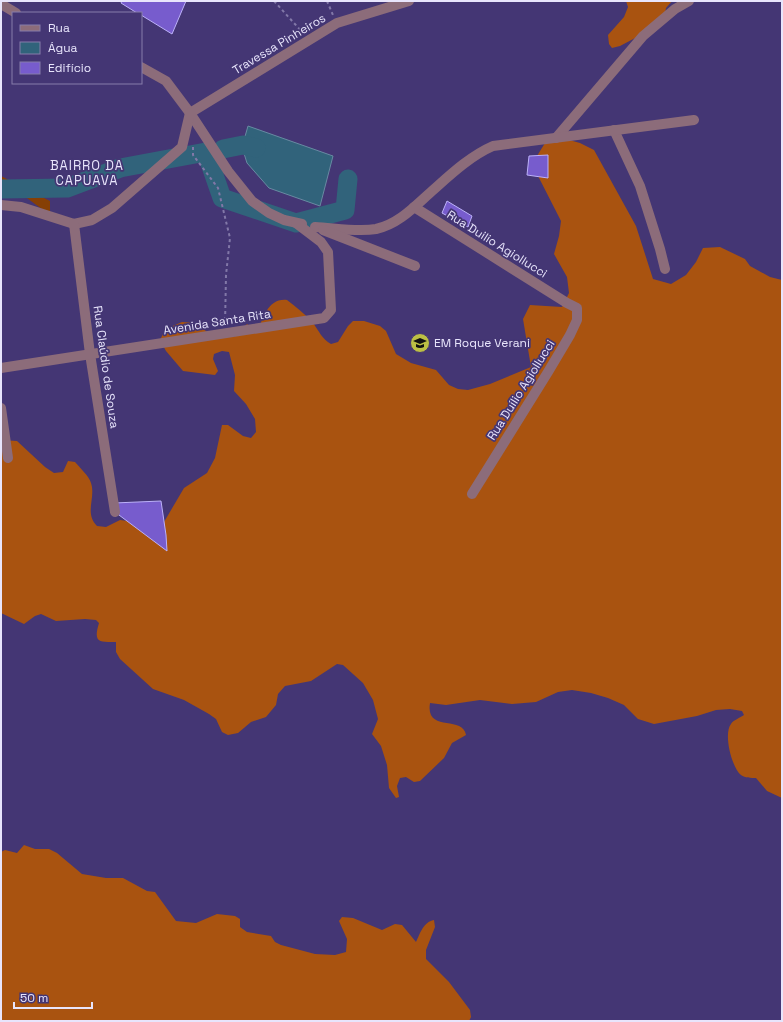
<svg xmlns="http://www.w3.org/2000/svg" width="783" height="1022" font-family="'Space Grotesk',sans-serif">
  <rect width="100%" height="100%" fill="#443674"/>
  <!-- green -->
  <path fill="#863f05" d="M1,176l49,25v14l-49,-36z"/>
  <!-- forest -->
  <g fill="#a95310">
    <path d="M626,1h46l-6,7 -2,11 -8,8 -36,19 -8,2 -3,-4 -1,-9 16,-18 4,-10z"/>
    <path d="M562,138l18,5 14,7 42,76 17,53 18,5 15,-9 10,-13 7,-14 17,-1 25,12 5,7 20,11 12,3v518l-15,-7 -11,-13c-5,0 -11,0 -15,-3 -9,-7 -18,-41 -10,-51 2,-4 9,-6 13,-9l-2,-4 -12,-2 -14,1 -19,6 -43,8 -16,-5 -14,-14 -16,-7 -17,-5 -19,-3 -14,2 -22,10 -24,2 -32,-4 -34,5 -16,-2c-5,30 33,12 36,32l-14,8 -8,15 -24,23 -6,1 -8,-5 -6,1 -3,8 2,11 -3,1 -7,-10 -2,-23 -6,-19 -9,-12 6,-15 -5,-19 -10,-17 -20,-18 -6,-1 -26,17 -26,5 -7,8 -2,11 -10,12 -15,5 -13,11 -10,2 -6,-3 -6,-13 -7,-5 -25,-14 -31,-11 -33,-30 -4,-7v-10c-17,0 -23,1 -17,-19l-3,-3 -11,-1 -29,2 -15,-7 -6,2 -11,8 -23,-11v-173l16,1 28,26 9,6 9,-1 5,-11 7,1c5,6 14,14 16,21 5,15 -7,30 6,43l9,1 14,-7 29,4 15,-2 20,-34 23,-15 8,-15 7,-33h6l15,11 8,2 5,-6 -1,-13 -9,-15 -12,-13 1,-16 -6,-23 -7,-1 -8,3 -1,5 5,12 -3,4 -32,-4 -17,-20 -6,-11 4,-8 4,-4 14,-6 12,1 21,14h19l13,-13 10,9c6,-15 11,-35 30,-33 9,7 18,14 26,23 6,8 9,16 18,21l7,-2 10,-16 5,-5h11l16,5 6,5 10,23 15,9 25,7 13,15 9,4 10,1 22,-6 41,-17 -8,-48 7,-14 32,2 7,-14 -2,-16 -13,-23 5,-18 2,-15 -25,-49 1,-16 8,-13z"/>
    <path d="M24,845l11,4h14l8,4 25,21 24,4h17l24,13 8,1 21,29 20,2 21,-9 18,2 5,3v8l7,5 24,4 4,6 6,3 34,9 20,1 11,-3 1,-13 -8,-18 3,-4 11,1 29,12 13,-6 7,1 14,17c4,-8 7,-20 18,-22l1,7 -9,23v9l23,23 21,28 1,7 -2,4h-468v-169l4,-2 12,3z"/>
  </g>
  <!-- water -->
  <path fill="#31637b" stroke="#688aa2" d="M248,126l85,30 -13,50 -51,-18 -22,-25 -5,-16z"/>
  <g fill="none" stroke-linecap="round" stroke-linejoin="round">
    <!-- river -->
    <g stroke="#31637b" stroke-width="19">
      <path d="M223,149l20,-4 13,3"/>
      <path d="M1,189l66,-1 53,-20 86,-16 16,46 74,25 49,-13 3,-31"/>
    </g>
  </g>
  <!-- building -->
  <g fill="#775ccd" stroke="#bcb1f9">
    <path d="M122,1h64l-14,33 -31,-19v-2h-4l-16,-10z"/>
    <path d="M548,155v23l-21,-3 2,-19z"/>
    <path d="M447,201l25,15 -4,11 -26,-14z"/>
    <path d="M161,501l5,34 1,16 -52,-39 -1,-9z"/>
  </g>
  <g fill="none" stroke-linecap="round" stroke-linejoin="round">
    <!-- path -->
    <g stroke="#8278a8" stroke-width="2" stroke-dasharray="3 3" stroke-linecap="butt">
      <path d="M274,1l29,32"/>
      <path d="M327,1l6,14"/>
      <path d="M193,147v8l25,33 12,50 -4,37 -1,50"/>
    </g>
    <!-- street -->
    <g stroke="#8c6c7a" stroke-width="10">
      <path d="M1,4l15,9"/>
      <path d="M141,67l25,14 24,32 38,58 24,30 17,12 15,7 18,4"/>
      <path d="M614,130l26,56 20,63 5,20"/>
      <path d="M556,138l87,-102 32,-27 14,-8"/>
      <path d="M1,205l20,2 53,17 18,-4 20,-12 70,-61 8,-34 147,-90 72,-22"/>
      <path d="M414,207l153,96 10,5v12l-7,15 -22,37 -76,122"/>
      <path d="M74,224l16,130 25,158"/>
      <path d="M315,227c20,1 42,5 61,2 23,-5 39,-23 56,-38 18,-16 38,-35 61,-45l201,-26"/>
      <path d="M323,230l92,36"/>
      <path d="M1,368l323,-50 7,-8 -3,-58 -7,-10 -25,-19"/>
      <path d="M1,408l7,50"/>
    </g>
  </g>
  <!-- icons -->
  <defs>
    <g id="school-disc" transform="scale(1)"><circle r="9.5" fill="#bcbf44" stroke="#443674"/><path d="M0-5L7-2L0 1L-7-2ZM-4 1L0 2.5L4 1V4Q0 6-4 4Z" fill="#111"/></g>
  </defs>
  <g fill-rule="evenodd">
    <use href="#school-disc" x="420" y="343"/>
  </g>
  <g text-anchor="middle" stroke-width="3.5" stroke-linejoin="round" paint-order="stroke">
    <!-- street labels -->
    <g font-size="12" fill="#e8e5fc" stroke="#443674">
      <text transform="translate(279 44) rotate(-31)" y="4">Travessa Pinheiros</text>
      <text transform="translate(497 244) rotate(32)" y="4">Rua Duilio Agiollucci</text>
      <text transform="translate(217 322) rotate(-9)" y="4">Avenida Santa Rita</text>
      <text transform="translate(106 367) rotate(82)" y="4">Rua Claúdio de Souza</text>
      <text transform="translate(521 390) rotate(-58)" y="4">Rua Duílio Agiollucci</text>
    </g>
    <!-- poi labels -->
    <g font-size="12" fill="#e8e5fc" stroke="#443674" text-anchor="start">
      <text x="434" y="347">EM Roque Verani</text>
    </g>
    <!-- neighbourhood labels -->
    <g font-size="13" letter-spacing="1" fill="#e8e5fc" stroke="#443674">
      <text x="87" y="170">BAIRRO DA<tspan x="87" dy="15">CAPUAVA</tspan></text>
    </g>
  </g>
  <!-- border -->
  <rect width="783" height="1022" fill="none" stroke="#e8e5fc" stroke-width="4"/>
  <!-- legend -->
  <rect x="12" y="12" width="130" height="72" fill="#443674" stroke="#867caa"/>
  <rect x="20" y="25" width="20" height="6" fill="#8c6c7a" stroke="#867caa"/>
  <text x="48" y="32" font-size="12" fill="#e8e5fc">Rua</text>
  <rect x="20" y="42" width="20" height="12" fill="#31637b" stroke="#867caa"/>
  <text x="48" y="52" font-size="12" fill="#e8e5fc">Água</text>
  <rect x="20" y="62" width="20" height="12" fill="#775ccd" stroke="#867caa"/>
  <text x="48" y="72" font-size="12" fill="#e8e5fc">Edifício</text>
  <!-- scale -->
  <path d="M14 1002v6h78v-6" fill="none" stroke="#e8e5fc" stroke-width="2"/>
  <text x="20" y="1002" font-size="12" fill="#e8e5fc" stroke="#443674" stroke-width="3" paint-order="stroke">50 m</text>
</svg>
